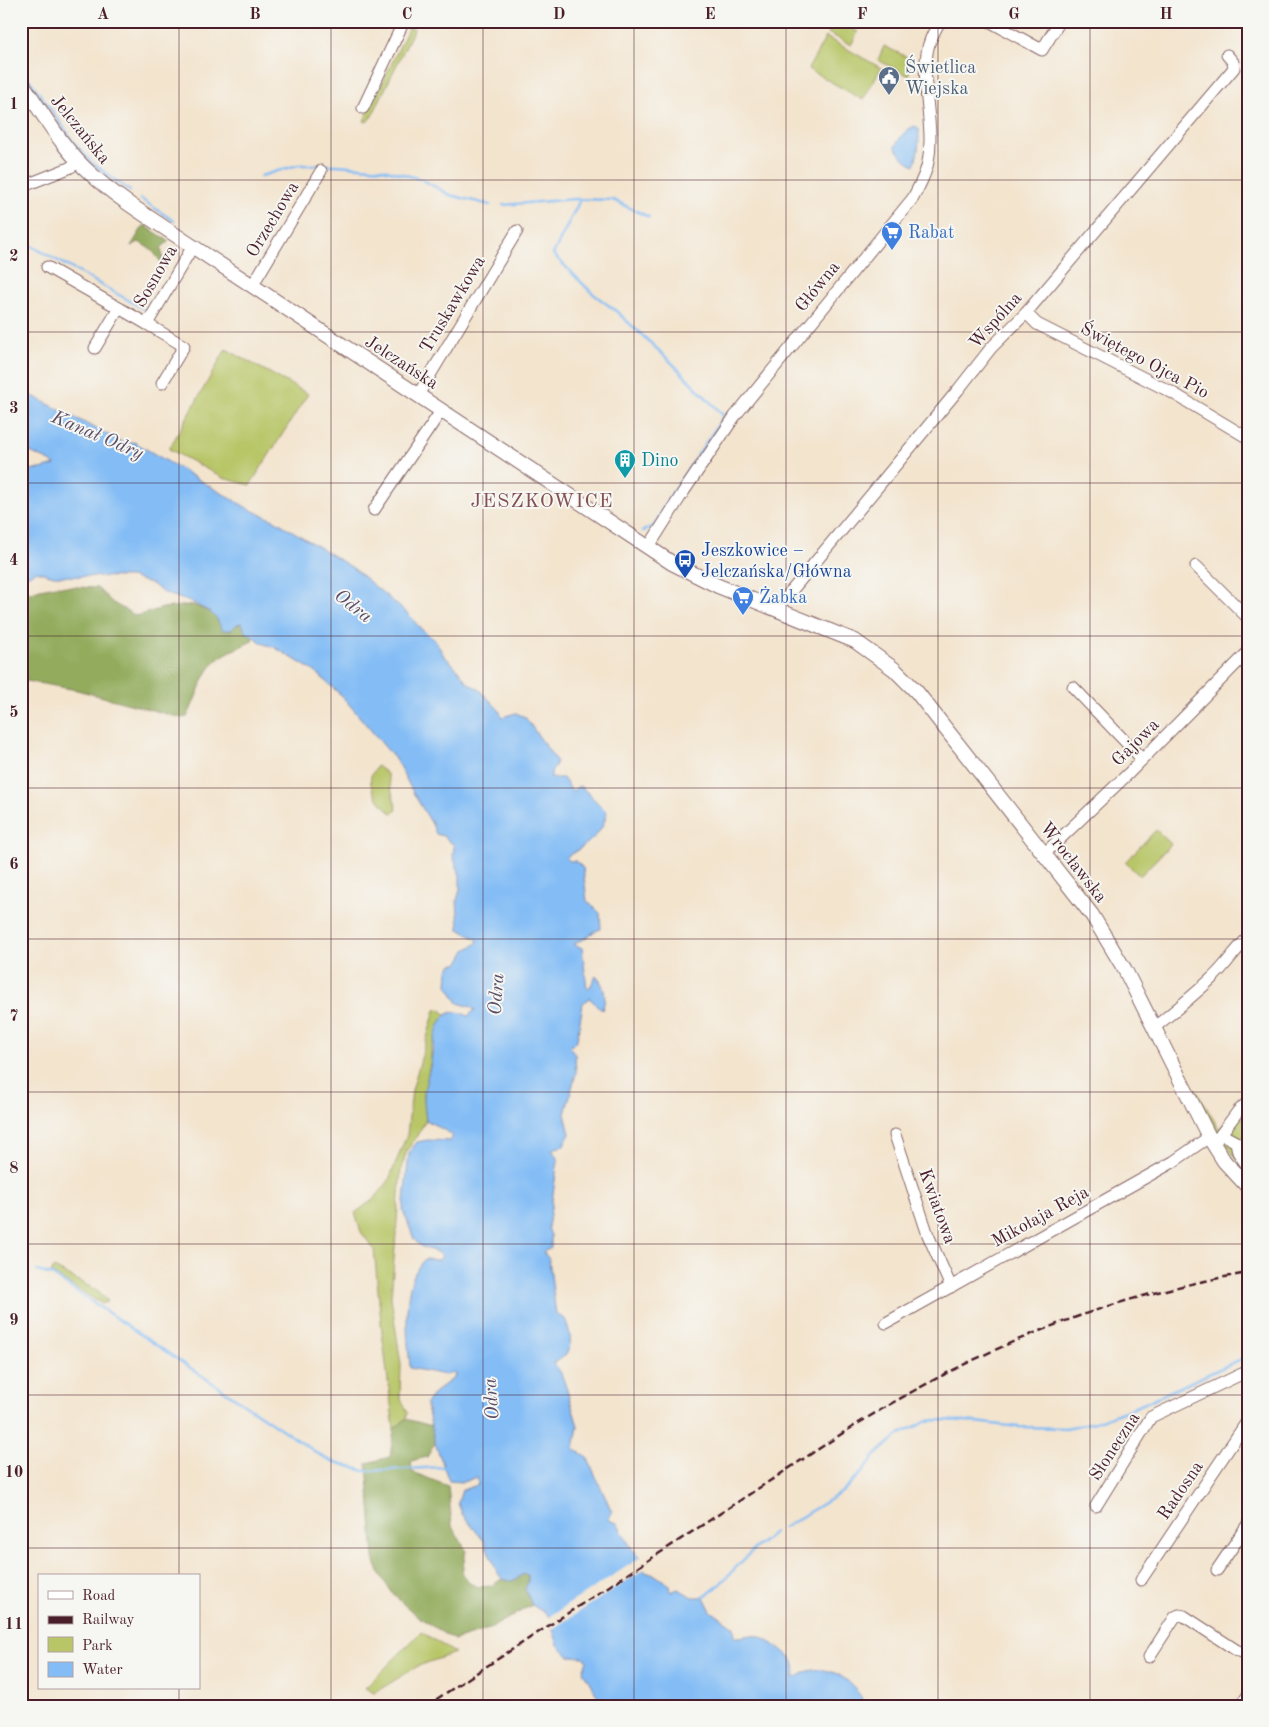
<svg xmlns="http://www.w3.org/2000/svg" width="1269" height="1727" font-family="'Old Standard TT',serif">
  <rect width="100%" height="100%" fill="#f6f6f2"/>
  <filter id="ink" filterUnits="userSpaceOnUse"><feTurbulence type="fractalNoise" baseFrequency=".02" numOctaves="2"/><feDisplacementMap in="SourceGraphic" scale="10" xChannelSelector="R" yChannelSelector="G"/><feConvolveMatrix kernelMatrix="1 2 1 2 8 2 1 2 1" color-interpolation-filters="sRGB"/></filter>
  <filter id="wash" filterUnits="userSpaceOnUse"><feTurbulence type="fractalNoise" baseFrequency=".0096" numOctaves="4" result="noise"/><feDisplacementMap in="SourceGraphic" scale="20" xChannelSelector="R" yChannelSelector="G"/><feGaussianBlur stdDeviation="1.12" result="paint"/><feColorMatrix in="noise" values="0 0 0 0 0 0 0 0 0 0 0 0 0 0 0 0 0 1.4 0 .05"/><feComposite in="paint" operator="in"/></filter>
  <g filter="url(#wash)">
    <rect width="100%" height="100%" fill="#f3e4ce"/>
    <!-- green -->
    <g fill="#b8c668" stroke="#81724a">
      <path d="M834,21h4l20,11 -7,13 -23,-12z"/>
      <path d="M409,27l5,2 -42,87 -5,6 -3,-1z"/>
      <path d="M826,37l55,31 -18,32 -55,-31z"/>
      <path d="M884,46l25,12v18l-31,-16z"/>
      <path d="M226,349l82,45 -58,91 -27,-7 -54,-29z"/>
      <path d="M377,766l10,8 10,36 -5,3c-10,-7 -24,-24 -21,-37 1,-3 5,-7 6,-10z"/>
      <path d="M1156,830l15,14 -31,32 -15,-14z"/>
      <path d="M440,1009l6,6 -4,5 -11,28v12l-7,36 2,24 -11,19 -8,11 -6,19 -10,128 10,68 -1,32 8,16 -2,6 -12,10 -12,-97 -8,-83 -13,-17 -6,-19 20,-15 13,-16 19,-47 5,-45 23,-80z"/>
      <path d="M1195,1088l24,41 16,-18 13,11v50l-32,-39 -8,-6 -15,-36z"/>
      <path d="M54,1268l42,22 12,11 -6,3 -51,-31z"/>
      <path d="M421,1632l34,21 -37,13 -44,27 -9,-5z"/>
    </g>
    <!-- forest -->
    <g fill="#92ab5c" stroke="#6e6544">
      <path d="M144,225l25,16 -8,7 4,20 -12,-17 -14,-9 -8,4z"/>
      <path d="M56,586l41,2 16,15 23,13 27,-8 30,-3 17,7 7,7 6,11 19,-7 3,8 8,5 -1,5c-11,6 -26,11 -35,19 -16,15 -20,39 -30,57l-5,1 -105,-28 -56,-10v-84l19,-7z"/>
      <path d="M406,1419l26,7 3,17 -8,14 -16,4 1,11 36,14 4,40 14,24 -4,23 7,10 9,4 13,-1 11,-7 10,2 12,-7 4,1 -1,20 5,10 -43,24 -35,11c-32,-20 -70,-43 -80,-82l-7,-95 23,-6 4,-28z"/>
    </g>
    <!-- water -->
    <g fill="#84bdf5" stroke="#676e90">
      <path d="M915,126l4,3c0,12 0,24 -5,36 -9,-4 -14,-10 -19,-18 4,-9 11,-18 20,-21z"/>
      <path d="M21,390l105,54 8,-2 115,67 27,12 77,47 55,46 13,15 15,12 8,15 10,9 15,19 10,5 20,21 3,7 14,-4 9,4 32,45 -6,11v5h12l9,13 7,-5 5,3 23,23c-4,23 -22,34 -41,45l4,4h6l7,7 4,33 13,12 1,16c-11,3 -11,8 -19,11 -3,1 -6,2 -8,4l8,4 5,40 3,-1 6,-11c9,9 11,22 6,34l-13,-12 -6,5 -6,37 -7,7 5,7 1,19 -11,41 5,20 -7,12 -11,3 6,11 -10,68 3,7v13l-8,4 6,7 7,55 9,5c8,19 9,34 -11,44l7,10 4,11 13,42 -4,23 13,8 25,55 -4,8 9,3 15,26 8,7 5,16 10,3 15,10 1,7 7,-3 15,8h11l7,14 23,16 1,10c8,1 15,-4 23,-1 9,3 31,18 36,26 3,5 1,10 0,16 6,-1 9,-6 15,-7 22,-6 43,9 53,28l-4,7h-255l-20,-35 4,-10 -3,-4 -15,-1 -11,-11 -10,-30 -16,-10 -7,-16 3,-7v-7l-4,-1 -12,7 -10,-2 -5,-7 -13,-31 -22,-27 -4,-11 4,-13 16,-5 -1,-8 -14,5 -14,-1 -14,-38 -9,-40 10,-12 18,-13 1,-4 -4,-1 -6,2 -35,-7c-2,-31 -11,-85 15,-109l14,1 3,-4 -3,-3 -19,-7 -6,-7 -11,-29 6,-57 8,-11 10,-2 23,1 3,-6 -27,-15c-1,-8 -2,-16 -2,-23 0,-12 5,-24 7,-35 3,-20 6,-63 37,-46l7,-6 -4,-3 -13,-4 -11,-18 1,-15 4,-6h6l8,-14 10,-6 2,-4 -19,-11 -2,-29 3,-10v-15l-7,-19 1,-11 -11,-9 -7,-2 -4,-10 -17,-28 -19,-36 -54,-64 -25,-23 -43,-26 -10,-3 -19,-13 -3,-8 -5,1 -6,6h-9l-5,-11 -7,-7 -17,-9 -31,-11 -8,-7 -23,-8 -77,-1 -18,-5 -9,5h-6v-106l20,-1 14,-4 -5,-4 -29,-13z"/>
    </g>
    <!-- pier -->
    <path fill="#f3e4ce" d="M643,1556l4,12 -96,62 -4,-12z"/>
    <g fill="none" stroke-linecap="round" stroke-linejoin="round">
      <!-- stream -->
      <g stroke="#84bdf5" stroke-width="2.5">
        <path d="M21,68l53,74 18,21 38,28"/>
        <path d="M261,176l37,-11h39l46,4 38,10 29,16 40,10"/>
        <path d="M141,199l33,22"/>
        <path d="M580,200l-27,54 38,38 25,19 53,49 55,56 -54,80 -16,30 -11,5"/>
        <path d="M503,205l72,-6 38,1 36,17"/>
        <path d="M21,240l123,69"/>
        <path d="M21,1270h1"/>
        <path d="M37,1271l15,4 274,184 38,12 81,-4"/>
        <path d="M783,1528l59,-36 19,-19 15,-18 11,-10 15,-12 25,-12 9,-1 30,1 53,6 47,1 29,-6 41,-15 112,-51"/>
        <path d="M704,1597l13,-10 33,-34 24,-21"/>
        <path d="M21,1703l3,3"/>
      </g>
    </g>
  </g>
  <g filter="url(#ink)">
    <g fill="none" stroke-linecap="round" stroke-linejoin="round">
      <!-- minor casing -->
      <g stroke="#856464" stroke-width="13">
        <g id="minor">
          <path d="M989,21l53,29 18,-29"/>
          <path d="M363,108l41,-87"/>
          <path d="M21,187l48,-19 10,-6"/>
          <path d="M47,267l100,57 46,-78"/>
          <path d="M252,286l69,-115"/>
          <path d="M1026,313l11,11 134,68 77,46"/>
          <path d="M147,324l37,22 -22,37"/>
          <path d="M95,348l24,-40"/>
          <path d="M418,395l99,-164"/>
          <path d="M374,510l67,-99"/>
          <path d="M648,548l36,-57 51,-75 178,-218c6,-12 13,-23 15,-36 7,-35 -7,-73 -1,-109 1,-11 7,-21 13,-32"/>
          <path d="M1196,566l52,52"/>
          <path d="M778,610l5,-9 175,-211 33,-42 35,-35 208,-245 -1,-6 -6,-7"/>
          <path d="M1073,687l69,72"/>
          <path d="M1044,854l85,-81 119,-121"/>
          <path d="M1154,1028c19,-16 39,-32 57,-49 14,-12 23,-28 37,-41"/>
          <path d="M1221,1134l15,8 2,10 10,15"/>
          <path d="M895,1135l33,100 23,52"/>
          <path d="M1213,1145l25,-34 10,-9"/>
          <path d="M886,1323l287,-161 36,-25"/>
          <path d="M1096,1506l55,-89 97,-46"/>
          <path d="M1217,1570l31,-46"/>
          <path d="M1141,1580l107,-160"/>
          <path d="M1149,1657l26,-40 4,-2 5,1 52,34 12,5"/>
          <path d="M1241,1706l7,-11"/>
        </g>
      </g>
      <!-- major casing -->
      <g stroke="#856464" stroke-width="16">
        <path id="major" d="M21,82c22,31 41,66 69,91 28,26 62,46 93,67l489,323 46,23 137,55 39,28 22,22 176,224 33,55 84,167 15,24 24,26"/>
      </g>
      <!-- minor -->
      <use href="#minor" stroke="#fff" stroke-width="11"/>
      <!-- major -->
      <use href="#major" stroke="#fff" stroke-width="14"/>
      <!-- rail -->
      <path stroke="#4a1f2b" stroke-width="2.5" stroke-dasharray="8 4" stroke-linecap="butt" d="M426,1706l420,-275c125,-79 254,-134 402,-158"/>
    </g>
  </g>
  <!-- grid -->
  <path fill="none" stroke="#4a1f2b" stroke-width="1" stroke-opacity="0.55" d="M179,21v1555M331,21v1685M483,21v1685M634,21v1685M786,21v1685M938,21v1685M1090,21v1685M21,180h1227M21,332h1227M21,483h1227M21,636h1227M21,788h1227M21,939h1227M21,1092h1227M21,1244h1227M21,1395h1227M21,1548h1227M179,1688v18"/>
  <!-- icons -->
  <defs>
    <g id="civic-pin" transform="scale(1.125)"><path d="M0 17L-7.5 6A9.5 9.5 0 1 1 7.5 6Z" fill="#5c6f8a" stroke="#f6f6f2"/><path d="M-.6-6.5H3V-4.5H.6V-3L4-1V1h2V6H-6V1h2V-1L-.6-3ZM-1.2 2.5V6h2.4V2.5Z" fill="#fff"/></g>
    <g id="supermarket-pin" transform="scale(1.125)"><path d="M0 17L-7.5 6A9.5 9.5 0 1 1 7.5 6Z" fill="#3f7fe0" stroke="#f6f6f2"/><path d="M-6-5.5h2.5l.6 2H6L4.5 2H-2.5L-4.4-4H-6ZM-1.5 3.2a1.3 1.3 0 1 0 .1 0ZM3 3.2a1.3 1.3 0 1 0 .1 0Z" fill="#fff"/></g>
    <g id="building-pin" transform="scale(1.125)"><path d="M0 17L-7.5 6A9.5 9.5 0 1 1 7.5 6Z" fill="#0f9aa8" stroke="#f6f6f2"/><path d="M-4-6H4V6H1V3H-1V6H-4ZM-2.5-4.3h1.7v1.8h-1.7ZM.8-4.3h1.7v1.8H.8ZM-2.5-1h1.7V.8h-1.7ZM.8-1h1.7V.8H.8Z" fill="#fff"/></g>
    <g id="bus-pin" transform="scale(1.125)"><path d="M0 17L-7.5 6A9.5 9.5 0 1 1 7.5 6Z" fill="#1a4fb4" stroke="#f6f6f2"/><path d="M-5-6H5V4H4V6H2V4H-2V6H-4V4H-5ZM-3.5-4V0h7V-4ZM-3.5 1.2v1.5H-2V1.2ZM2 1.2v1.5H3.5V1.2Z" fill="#fff"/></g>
  </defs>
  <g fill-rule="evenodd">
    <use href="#civic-pin" x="889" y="77"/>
    <use href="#supermarket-pin" x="892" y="232"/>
    <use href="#building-pin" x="625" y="460"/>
    <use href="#bus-pin" x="685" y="560"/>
    <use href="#supermarket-pin" x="743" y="597"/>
  </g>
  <g text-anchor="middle" stroke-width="4" stroke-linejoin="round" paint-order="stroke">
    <!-- service labels -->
    <g font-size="18" fill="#4e5e75" stroke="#f6f6f2" text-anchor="start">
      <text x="905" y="73">Świetlica<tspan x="905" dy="21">Wiejska</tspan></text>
    </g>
    <!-- street labels -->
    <g font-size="18" fill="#4a1f2b" stroke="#f6f6f2">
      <text transform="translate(81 129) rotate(51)" y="6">Jelczańska</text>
      <text transform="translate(272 219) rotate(-59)" y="6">Orzechowa</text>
      <text transform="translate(155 276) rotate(-60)" y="6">Sosnowa</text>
      <text transform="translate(817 286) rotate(-51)" y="6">Główna</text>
      <text transform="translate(452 304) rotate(-59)" y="6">Truskawkowa</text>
      <text transform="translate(995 320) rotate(-48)" y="6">Wspólna</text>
      <text transform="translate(1145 360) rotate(28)" y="6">Świętego Ojca Pio</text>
      <text transform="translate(402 362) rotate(33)" y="6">Jelczańska</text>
      <text transform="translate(1135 742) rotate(-45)" y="6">Gajowa</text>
      <text transform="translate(1074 862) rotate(52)" y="6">Wrocławska</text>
      <text transform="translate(938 1206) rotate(70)" y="6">Kwiatowa</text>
      <text transform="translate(1040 1216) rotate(-29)" y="6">Mikołaja Reja</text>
      <text transform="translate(1114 1446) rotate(-57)" y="6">Słoneczna</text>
      <text transform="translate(1180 1490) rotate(-56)" y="6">Radosna</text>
    </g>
    <!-- shop labels -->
    <g font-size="18" fill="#366cbe" stroke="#f6f6f2" text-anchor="start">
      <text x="908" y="238">Rabat</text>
      <text x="759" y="603">Żabka</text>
    </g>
    <!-- culture labels -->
    <g font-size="18" fill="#0d838f" stroke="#f6f6f2" text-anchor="start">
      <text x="641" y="466">Dino</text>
    </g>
    <!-- transit labels -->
    <g font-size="18" fill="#164399" stroke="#f6f6f2" text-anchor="start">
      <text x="701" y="556">Jeszkowice –<tspan x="701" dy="21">Jelczańska/Główna</tspan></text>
    </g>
    <!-- water labels -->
    <g font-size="19" font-style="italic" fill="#5b4e68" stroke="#f6f6f2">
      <text transform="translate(98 434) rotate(23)" y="7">Kanał Odry</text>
      <text transform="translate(354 605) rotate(38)" y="7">Odra</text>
      <text transform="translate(495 994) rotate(-86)" y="7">Odra</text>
      <text transform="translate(490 1399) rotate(-94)" y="7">Odra</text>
    </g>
    <!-- quarter labels -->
    <g font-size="20" letter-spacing="1" fill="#835054" stroke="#f6f6f2">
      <text x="542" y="507">JESZKOWICE</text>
    </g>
  </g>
  <!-- margin -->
  <rect width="1269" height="1727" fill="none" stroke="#f6f6f2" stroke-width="55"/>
  <!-- legend -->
  <rect x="38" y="1574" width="162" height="115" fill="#f6f6f2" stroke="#b1a0a2"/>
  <rect x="48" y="1591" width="25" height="8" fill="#ffffff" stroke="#b1a0a2"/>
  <text x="82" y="1600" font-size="15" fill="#4a1f2b">Road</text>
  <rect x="48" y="1616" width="25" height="8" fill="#4a1f2b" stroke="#b1a0a2"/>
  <text x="82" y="1624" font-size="15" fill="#4a1f2b">Railway</text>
  <rect x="48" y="1637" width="25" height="15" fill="#b8c668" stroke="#b1a0a2"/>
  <text x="82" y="1650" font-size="15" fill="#4a1f2b">Park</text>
  <rect x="48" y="1662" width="25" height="15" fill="#84bdf5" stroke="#b1a0a2"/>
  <text x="82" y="1674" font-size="15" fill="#4a1f2b">Water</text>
  <rect x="28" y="28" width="1214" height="1672" fill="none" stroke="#4a1f2b" stroke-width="2"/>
  <g font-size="16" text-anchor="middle" font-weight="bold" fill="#4a1f2b">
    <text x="103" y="19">A</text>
    <text x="255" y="19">B</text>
    <text x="407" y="19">C</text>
    <text x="559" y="19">D</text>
    <text x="710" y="19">E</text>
    <text x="862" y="19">F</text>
    <text x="1014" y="19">G</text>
    <text x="1166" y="19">H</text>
    <text x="14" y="109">1</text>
    <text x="14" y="261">2</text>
    <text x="14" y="413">3</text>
    <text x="14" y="565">4</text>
    <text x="14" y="717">5</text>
    <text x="14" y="869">6</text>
    <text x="14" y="1021">7</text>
    <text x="14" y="1173">8</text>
    <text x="14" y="1325">9</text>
    <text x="14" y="1477">10</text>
    <text x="14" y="1629">11</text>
  </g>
</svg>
